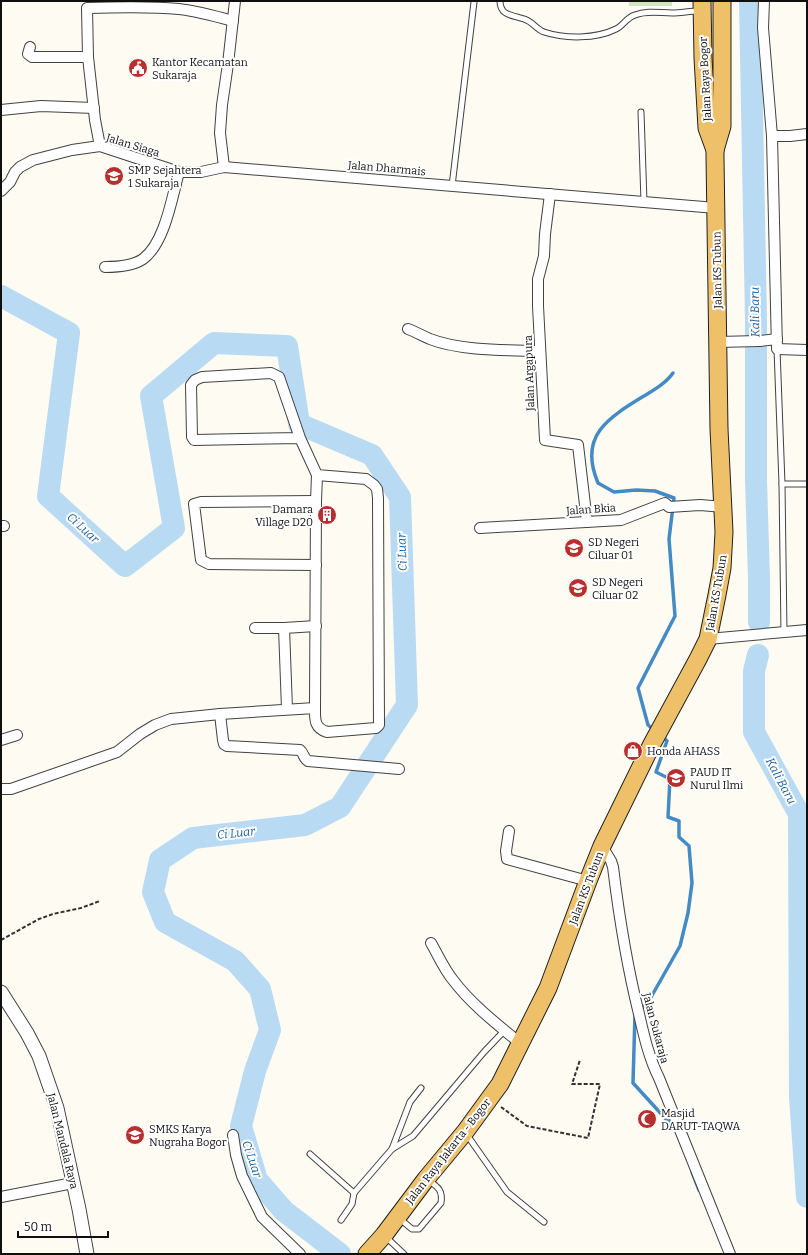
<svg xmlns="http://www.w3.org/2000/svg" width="808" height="1255" font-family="Bitter,serif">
  <rect width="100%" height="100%" fill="#fefcf2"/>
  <!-- green -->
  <rect fill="#d0e7bd" x="629" y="1" width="43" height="5"/>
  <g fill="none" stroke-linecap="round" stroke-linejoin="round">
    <!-- stream -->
    <g stroke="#448bc5" stroke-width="3.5">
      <path d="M654,730l-6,-5 -10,-37 37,-72 -6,-77 5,-41 -19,-7 -19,-1 -22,2 -16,-9c-20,-47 10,-65 46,-87 10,-6 22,-13 29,-23"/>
      <path d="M640,1010l10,-11 30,-53 8,-33 4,-30 -3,-37 -10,-9v-16l-11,-4 2,-38 -14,-7 11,-31 -5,-5"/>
      <path d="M635,1014l-2,69 42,46"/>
      <path d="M692,1172l7,18"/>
    </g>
    <!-- river -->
    <g stroke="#b9daf3" stroke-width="22">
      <path d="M750,1l6,320v159l3,98v44"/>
      <path d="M1,296l68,37 -21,163 77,70 49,-38 -23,-132 63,-53 73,3 12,78 73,31 28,42 7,208 -67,102 -35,18 -112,13 -33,22 -7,32 12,30 70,39 25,28 10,41 -15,41 -14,55 16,54 27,31 56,43"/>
      <path d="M758,655l-4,16v61l45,82 1,283 7,100"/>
    </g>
    <!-- service casing -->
    <g stroke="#424242" stroke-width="7">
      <g id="service">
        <path d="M500,1c0,15 13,14 24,18 8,2 12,10 20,13 21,7 52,7 72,-3 7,-3 11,-12 19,-14 12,-5 25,-2 37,-2 9,0 18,-2 27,-2"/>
        <path d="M641,112l3,90"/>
        <path d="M452,186l22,-184"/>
        <path d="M777,349l5,135 2,149"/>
        <path d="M782,484h25"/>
        <path d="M467,1135l40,57 37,30"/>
        <path d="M392,1149l18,-47 11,-14"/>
        <path d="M310,1154l44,39 38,-44 21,-13 71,-84 20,-21"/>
        <path d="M400,1219l12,10h7l22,-26c2,-13 -3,-16 -13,-23"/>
        <path d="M341,1220l11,-16 2,-11"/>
        <path d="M386,1237l18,17"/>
      </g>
    </g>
    <!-- minor casing -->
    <g stroke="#424242" stroke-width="12">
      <g id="minor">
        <path d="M764,1l-1,27 9,108 5,213 30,1"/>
        <path d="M30,47l-2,7 4,3h56"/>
        <path d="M1,110l40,-4 53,2"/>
        <path d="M772,136h18l17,-2"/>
        <path d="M100,146l-5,-26 -7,-63 -1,-49c31,-1 61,-2 92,1 18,2 36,7 54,12"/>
        <path d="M224,167l-4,-34 2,-28 6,-41 7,-63"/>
        <path d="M1,191l9,-9 5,-10 5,-5 13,-7 39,-10 28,-4 79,26h22l23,-5 492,41"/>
        <path d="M550,194l-5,40 -1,22 -6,23v27l7,134 33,5 9,77"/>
        <path d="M105,267c11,0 28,-1 38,-8 22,-16 29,-62 36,-87"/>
        <path d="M408,329c8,3 15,7 22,10 30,12 78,11 110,12"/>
        <path d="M717,342l43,-1 17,-2"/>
        <path d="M316,501l-115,1 -7,2 7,56 8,4 107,1"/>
        <path d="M1,526h3"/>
        <path d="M480,528l141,-8 44,-17 4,4 31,-2 24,2"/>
        <path d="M255,628h29"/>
        <path d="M708,639l99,-9"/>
        <path d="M315,708l1,-207 1,-26"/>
        <path d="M287,709l-3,-81 32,-2"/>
        <path d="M220,714l3,26 1,4 3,2 73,4c4,3 3,8 8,11l91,8"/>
        <path d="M1,740l16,-5"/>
        <path d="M1,789h10l106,-37 23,-18 15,-9 16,-6 49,-5 95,-6c0,11 -1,20 12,24l49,-4 3,-3 -1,-227 -1,-9 -3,-4 -8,-6 -49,-4 -17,-37 -21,-61 -8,-4 -69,4 -7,3 -4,5 1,52 2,3 106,-2"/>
        <path d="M509,831l-3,20 1,8 81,22"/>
        <path d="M602,846l9,15 2,6c6,49 14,99 26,147 5,22 10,44 20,64l71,176"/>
        <path d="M431,943c7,12 13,26 22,37 18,24 45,45 68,64"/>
        <path d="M233,1135l3,20 6,21 20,41 38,37"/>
        <path d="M1,1197l72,-14"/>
      </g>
    </g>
    <!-- tertiary casing -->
    <g stroke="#424242" stroke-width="15">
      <path id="tertiary" d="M1,992l26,41 12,23 18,52 22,101 8,45"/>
    </g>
    <!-- trunk casing -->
    <g stroke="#202020" stroke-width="19">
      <g id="trunk">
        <path d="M715,150l7,-24v-125"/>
        <path d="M367,1254l17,-19 42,-56 39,-47 35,-48 48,-96 40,-107 14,-35 50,-102 46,-85 10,-20 9,-44 5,-27 2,-36 -5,-103 -4,-272v-7l-8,-22 -4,-70 -1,-57"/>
      </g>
    </g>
    <!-- path -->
    <g stroke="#313131" stroke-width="2" stroke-dasharray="4 2" stroke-linecap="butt">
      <path d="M1,940l38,-21 14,-5 28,-6 19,-7"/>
      <path d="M501,1107l26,19 61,12 12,-54h-28l8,-24"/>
    </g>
    <!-- service -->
    <use href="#service" stroke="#fff" stroke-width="5"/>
    <!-- minor -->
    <use href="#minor" stroke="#fff" stroke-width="10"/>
    <!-- tertiary -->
    <use href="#tertiary" stroke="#fff" stroke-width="13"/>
    <!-- trunk -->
    <use href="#trunk" stroke="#eec069" stroke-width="17"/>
  </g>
  <!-- icons -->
  <defs>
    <g id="civic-disc" transform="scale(1)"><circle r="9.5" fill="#b7302f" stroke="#fff"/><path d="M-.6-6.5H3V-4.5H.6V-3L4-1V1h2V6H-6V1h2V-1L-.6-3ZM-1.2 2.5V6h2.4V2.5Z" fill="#fff"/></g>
    <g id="school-disc" transform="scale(1)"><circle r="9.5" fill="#b7302f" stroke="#fff"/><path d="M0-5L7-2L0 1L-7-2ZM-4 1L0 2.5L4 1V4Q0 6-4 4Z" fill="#fff"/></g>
    <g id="building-disc" transform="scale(1)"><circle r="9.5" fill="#b7302f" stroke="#fff"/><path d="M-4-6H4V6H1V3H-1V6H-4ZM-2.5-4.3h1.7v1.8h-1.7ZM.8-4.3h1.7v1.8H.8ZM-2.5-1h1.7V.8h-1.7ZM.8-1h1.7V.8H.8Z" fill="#fff"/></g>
    <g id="shop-disc" transform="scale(1)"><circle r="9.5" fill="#b7302f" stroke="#fff"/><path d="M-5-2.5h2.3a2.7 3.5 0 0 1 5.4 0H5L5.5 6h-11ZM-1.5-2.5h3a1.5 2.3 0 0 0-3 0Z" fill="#fff"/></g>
    <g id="mosque-disc" transform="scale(1)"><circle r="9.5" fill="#b7302f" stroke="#fff"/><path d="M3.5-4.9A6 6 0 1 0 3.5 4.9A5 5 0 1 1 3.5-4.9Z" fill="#fff"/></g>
  </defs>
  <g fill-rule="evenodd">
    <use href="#civic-disc" x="138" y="68"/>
    <use href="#school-disc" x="114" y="176"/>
    <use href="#building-disc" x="327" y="515"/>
    <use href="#school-disc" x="574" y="548"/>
    <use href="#school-disc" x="578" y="588"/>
    <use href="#shop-disc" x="633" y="751"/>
    <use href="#school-disc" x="676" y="778"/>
    <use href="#mosque-disc" x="647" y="1119"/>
    <use href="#school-disc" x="135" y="1135"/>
  </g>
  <g text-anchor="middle" stroke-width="4" stroke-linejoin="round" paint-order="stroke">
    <!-- poi labels -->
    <g font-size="11" fill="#0f0f0f" stroke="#fff" text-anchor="start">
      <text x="152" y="66">Kantor Kecamatan<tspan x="152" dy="13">Sukaraja</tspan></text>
      <text x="128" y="174">SMP Sejahtera<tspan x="128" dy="13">1 Sukaraja</tspan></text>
      <text x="313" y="513" text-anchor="end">Damara<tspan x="313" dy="13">Village D20</tspan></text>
      <text x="588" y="546">SD Negeri<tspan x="588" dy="13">Ciluar 01</tspan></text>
      <text x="592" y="586">SD Negeri<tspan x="592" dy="13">Ciluar 02</tspan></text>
      <text x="647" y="755">Honda AHASS</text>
      <text x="690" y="776">PAUD IT<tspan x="690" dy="13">Nurul Ilmi</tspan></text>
      <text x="661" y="1117">Masjid<tspan x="661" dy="13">DARUT-TAQWA</tspan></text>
      <text x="149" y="1133">SMKS Karya<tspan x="149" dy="13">Nugraha Bogor</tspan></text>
    </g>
    <!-- street labels -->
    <g font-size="11" fill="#0f0f0f" stroke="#fff">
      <text transform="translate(705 79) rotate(-93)" y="4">Jalan Raya Bogor</text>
      <text transform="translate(133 145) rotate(17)" y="4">Jalan Siaga</text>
      <text transform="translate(387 168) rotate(5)" y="4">Jalan Dharmais</text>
      <text transform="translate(717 270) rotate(-91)" y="4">Jalan KS Tubun</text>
      <text transform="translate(529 373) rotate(-92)" y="4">Jalan Argapura</text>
      <text transform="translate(591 509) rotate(-4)" y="4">Jalan Bkia</text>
      <text transform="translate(716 593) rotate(-80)" y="4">Jalan KS Tubun</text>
      <text transform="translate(586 888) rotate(-69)" y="4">Jalan KS Tubun</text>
      <text transform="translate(656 1028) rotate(75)" y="4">Jalan Sukaraja</text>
      <text transform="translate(63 1141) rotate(76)" y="4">Jalan Mandala Raya</text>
      <text transform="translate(448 1151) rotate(-52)" y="4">Jalan Raya Jakarta - Bogor</text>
    </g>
    <!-- water labels -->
    <g font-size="12" font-style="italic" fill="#1f5d9a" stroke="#fff">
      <text transform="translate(755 312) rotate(-91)" y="4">Kali Baru</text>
      <text transform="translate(83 528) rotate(43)" y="4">Ci Luar</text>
      <text transform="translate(402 552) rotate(-92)" y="4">Ci Luar</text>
      <text transform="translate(781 781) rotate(62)" y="4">Kali Baru</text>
      <text transform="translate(236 833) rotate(-6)" y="4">Ci Luar</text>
      <text transform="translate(252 1159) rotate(71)" y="4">Ci Luar</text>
    </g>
  </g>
  <!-- border -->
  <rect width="808" height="1255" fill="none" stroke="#0f0f0f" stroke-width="4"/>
  <!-- scale -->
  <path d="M18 1231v6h90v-6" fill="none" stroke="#0f0f0f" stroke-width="2"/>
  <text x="24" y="1231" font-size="12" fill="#0f0f0f" stroke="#ffffff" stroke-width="3" paint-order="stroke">50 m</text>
</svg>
